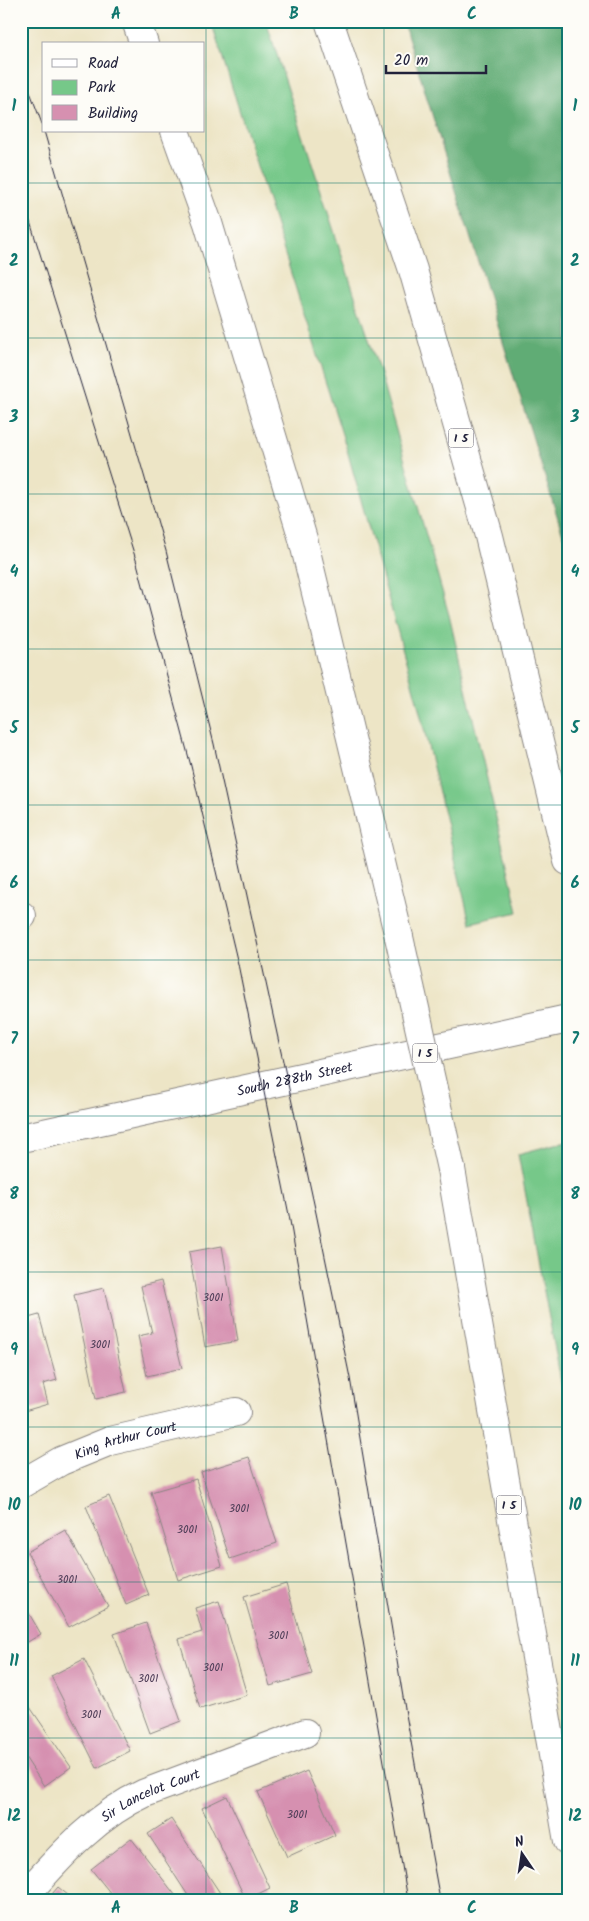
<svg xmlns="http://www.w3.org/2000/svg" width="589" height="1921" font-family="Kalam,sans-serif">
  <rect width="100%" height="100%" fill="#fdfcf7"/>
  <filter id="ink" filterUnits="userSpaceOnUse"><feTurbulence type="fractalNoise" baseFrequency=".02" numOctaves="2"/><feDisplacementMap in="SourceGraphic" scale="10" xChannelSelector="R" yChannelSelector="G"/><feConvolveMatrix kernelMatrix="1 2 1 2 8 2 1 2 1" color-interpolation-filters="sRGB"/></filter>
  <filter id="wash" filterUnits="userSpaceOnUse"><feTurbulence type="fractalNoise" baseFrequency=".0096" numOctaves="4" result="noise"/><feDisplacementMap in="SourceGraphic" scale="20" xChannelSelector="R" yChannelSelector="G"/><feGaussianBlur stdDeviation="1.12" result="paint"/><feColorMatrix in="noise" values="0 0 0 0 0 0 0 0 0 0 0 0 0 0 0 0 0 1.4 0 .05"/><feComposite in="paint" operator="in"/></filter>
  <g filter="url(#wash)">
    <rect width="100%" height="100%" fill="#ede5c6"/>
    <!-- green -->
    <g fill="#76c889" stroke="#4c7562">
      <path d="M211,21h55l112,346 71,248 69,297 -48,11 -51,-215 -72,-258z"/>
      <path d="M567,1141l1,2v275l-50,-264z"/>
    </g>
    <!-- forest -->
    <path fill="#60ac75" stroke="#416758" d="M403,21h165v530z"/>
    <g id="blocks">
      <!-- building -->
      <g fill="#d690b0">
        <path d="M222,1246l16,95 -33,6 -16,-95z"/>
        <path d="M161,1281l21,87 -35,8 -9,-40 14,-3 -11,-47z"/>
        <path d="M104,1288l22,104 -30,7 -22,-104z"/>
        <path d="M39,1315l18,65 -14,4 5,20 -27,8v-92z"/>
        <path d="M249,1457l28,86 -47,16 -29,-87z"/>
        <path d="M196,1479l26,87 -44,14 -27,-88z"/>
        <path d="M109,1496l40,99 -23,10 -40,-99z"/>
        <path d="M65,1530l43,76 -39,21 -42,-75z"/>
        <path d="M286,1584l26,90 -42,12 -26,-89z"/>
        <path d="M21,1600l20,34 -20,12z"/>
        <path d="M219,1601l28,94 -47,14 -21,-70 23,-7 -7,-24z"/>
        <path d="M146,1623l35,98 -31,12 -36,-99z"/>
        <path d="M84,1659l46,92 -33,17 -46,-92z"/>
        <path d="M21,1694l50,73 -27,19 -23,-35z"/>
        <path d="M307,1771l28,64 -48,22 -29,-65z"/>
        <path d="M227,1796l43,92 -24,12 -44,-92z"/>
        <path d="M171,1819l51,77 -6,4h-25l-43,-66z"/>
        <path d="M131,1838l48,62h-63l-25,-31z"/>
        <path d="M58,1887l16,13h-27z"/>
      </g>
    </g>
  </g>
  <g filter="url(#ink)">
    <use href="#blocks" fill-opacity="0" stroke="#888480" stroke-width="1"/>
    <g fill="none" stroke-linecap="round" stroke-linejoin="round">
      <!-- minor casing -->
      <g stroke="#888480" stroke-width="30">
        <g id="minor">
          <path d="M21,916h1"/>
          <path id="s1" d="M21,1484l40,-23 49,-20 126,-29"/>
          <path id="s2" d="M21,1900c37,-41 73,-84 124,-107l160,-60"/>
        </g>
      </g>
      <!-- major casing -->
      <g stroke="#888480" stroke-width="30">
        <g id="major">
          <path id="s3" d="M21,1138l547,-119"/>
        </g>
      </g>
      <!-- highway casing -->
      <g stroke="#888480" stroke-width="30">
        <g id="highway">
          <path d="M136,21l8,23"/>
          <path d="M329,21l84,249 76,266 79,325"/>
          <path d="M175,131l33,92 95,316 96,398"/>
          <path d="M451,1169l117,672"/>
        </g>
      </g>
      <!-- minor -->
      <use href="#minor" stroke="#fff" stroke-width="28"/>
      <!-- major -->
      <use href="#major" stroke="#fff" stroke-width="28"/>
      <!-- highway -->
      <use href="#highway" stroke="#fff" stroke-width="28"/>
      <!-- tram -->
      <g stroke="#22223b" stroke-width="1">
        <path d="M21,68l23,61"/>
        <path d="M44,131l122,420 48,193 102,469 34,165 55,331 35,191"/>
        <path d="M21,193l116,370 54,203 47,198 51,251 119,685"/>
      </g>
      <!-- highway-bridge casing -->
      <g stroke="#888480" stroke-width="30" stroke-linecap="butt">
        <path id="highway-bridge" d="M399,937l52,232"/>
      </g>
      <!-- highway-bridge -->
      <use href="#highway-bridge" stroke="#fff" stroke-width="28"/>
    </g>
  </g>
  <!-- grid -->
  <path fill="none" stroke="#0f766e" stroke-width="1" stroke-opacity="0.55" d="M206,21v1879M384,21v1879M21,183h547M21,338h547M21,494h547M21,649h547M21,805h547M21,960h547M21,1116h547M21,1272h547M21,1427h547M21,1582h547M21,1738h547"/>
  <g text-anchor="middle" stroke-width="4" stroke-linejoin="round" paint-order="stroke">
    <!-- number labels -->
    <g font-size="11" fill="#4f3e58">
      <text x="213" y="1301">3001</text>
      <text x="100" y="1348">3001</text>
      <text x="239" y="1512">3001</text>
      <text x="187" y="1533">3001</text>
      <text x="67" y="1583">3001</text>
      <text x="278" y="1639">3001</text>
      <text x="213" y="1671">3001</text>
      <text x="148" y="1682">3001</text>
      <text x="91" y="1718">3001</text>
      <text x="297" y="1818">3001</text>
    </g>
    <!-- shield labels -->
    <g fill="#fdfcf7" stroke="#646373" stroke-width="1">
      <rect x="448.5" y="428.5" width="25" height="19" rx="4"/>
      <rect x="412.5" y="1043.5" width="25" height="19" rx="4"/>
      <rect x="496.5" y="1495.5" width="25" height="19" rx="4"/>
    </g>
    <g font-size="12" font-weight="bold" fill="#22223b">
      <text x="461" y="442">I 5</text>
      <text x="425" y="1057">I 5</text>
      <text x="509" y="1509">I 5</text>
    </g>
    <!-- street labels -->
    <g font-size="14" fill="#22223b" stroke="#fdfcf7">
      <text dy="5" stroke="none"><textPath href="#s3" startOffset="280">South 288th Street</textPath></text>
      <text dy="5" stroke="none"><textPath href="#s1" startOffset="114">King Arthur Court</textPath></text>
      <text dy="5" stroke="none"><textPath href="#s2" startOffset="169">Sir Lancelot Court</textPath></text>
    </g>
  </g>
  <!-- margin -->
  <rect width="589" height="1921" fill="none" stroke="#fdfcf7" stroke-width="55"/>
  <!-- legend -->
  <rect x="42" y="42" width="162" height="90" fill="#fdfcf7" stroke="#a5a5ac"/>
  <rect x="52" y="59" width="25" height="8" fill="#ffffff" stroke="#a5a5ac"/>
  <text x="88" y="68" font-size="15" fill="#22223b">Road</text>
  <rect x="52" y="80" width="25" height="15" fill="#76c889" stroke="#a5a5ac"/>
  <text x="88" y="92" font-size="15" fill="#22223b">Park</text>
  <rect x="52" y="105" width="25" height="15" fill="#d690b0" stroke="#a5a5ac"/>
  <text x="88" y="118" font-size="15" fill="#22223b">Building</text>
  <!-- north arrow -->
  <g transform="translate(522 1854) rotate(347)" stroke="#fdfcf7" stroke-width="4" paint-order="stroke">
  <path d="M0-4L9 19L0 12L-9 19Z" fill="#22223b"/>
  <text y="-8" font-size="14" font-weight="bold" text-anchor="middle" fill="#22223b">N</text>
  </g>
  <!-- scale -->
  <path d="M386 65v8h100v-8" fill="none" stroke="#22223b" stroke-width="2.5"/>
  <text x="394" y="65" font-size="15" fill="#22223b" stroke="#fdfcf7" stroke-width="4" paint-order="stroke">20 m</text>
  <rect x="28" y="28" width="534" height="1866" fill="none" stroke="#0f766e" stroke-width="2"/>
  <g font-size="16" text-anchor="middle" font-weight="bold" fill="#0f766e">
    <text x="116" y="19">A</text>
    <text x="294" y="19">B</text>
    <text x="472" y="19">C</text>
    <text x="14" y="111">1</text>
    <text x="575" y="111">1</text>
    <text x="14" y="266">2</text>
    <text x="575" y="266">2</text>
    <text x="14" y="422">3</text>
    <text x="575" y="422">3</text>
    <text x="14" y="577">4</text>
    <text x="575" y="577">4</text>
    <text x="14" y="733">5</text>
    <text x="575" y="733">5</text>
    <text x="14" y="888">6</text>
    <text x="575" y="888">6</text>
    <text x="14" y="1044">7</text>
    <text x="575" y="1044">7</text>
    <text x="14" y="1199">8</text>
    <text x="575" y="1199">8</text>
    <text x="14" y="1355">9</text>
    <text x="575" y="1355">9</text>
    <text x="14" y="1510">10</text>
    <text x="575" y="1510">10</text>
    <text x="14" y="1666">11</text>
    <text x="575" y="1666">11</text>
    <text x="14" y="1821">12</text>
    <text x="575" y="1821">12</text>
    <text x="116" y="1913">A</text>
    <text x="294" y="1913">B</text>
    <text x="472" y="1913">C</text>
  </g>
</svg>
